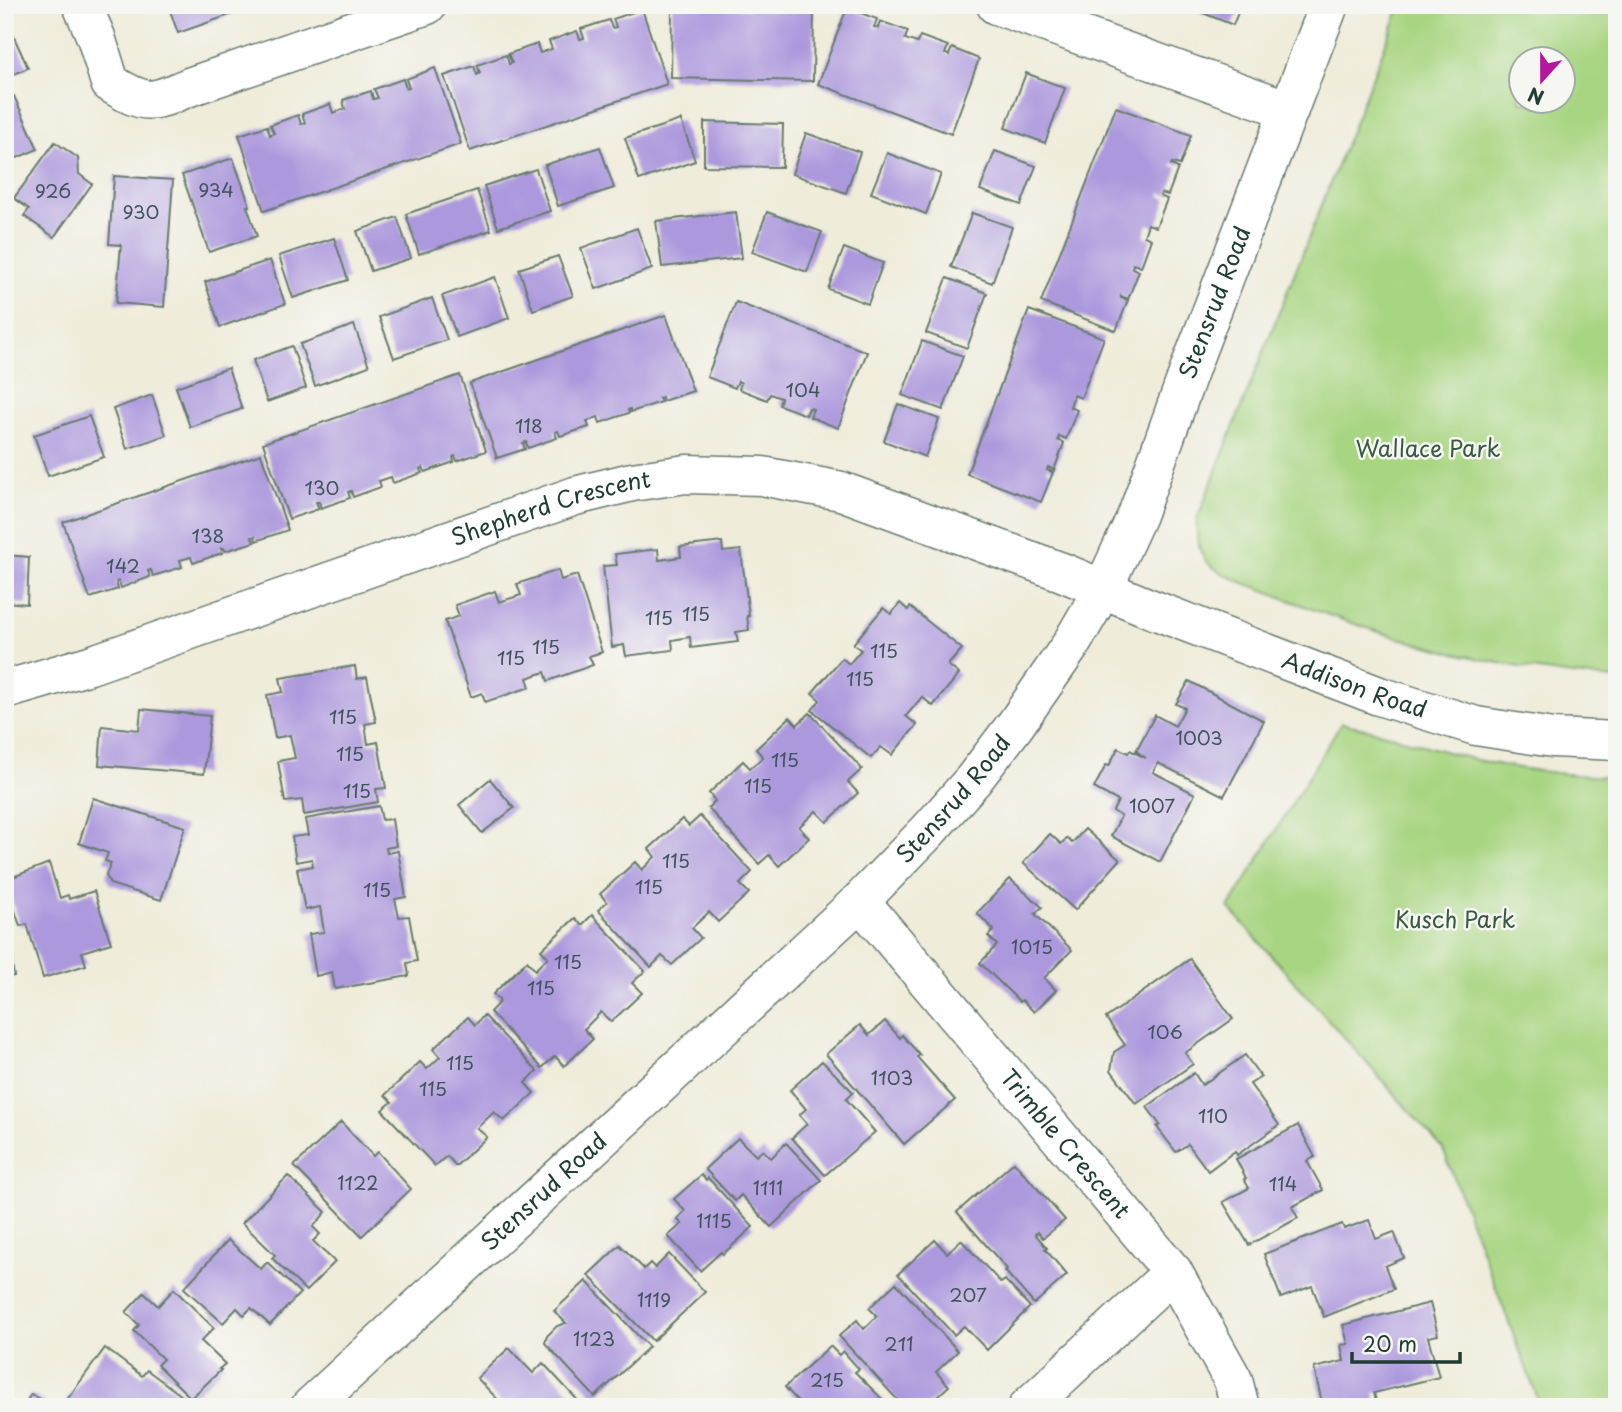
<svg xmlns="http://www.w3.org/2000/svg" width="1622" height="1412" font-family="'Playpen Sans',sans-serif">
  <rect width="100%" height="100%" fill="#f6f6f2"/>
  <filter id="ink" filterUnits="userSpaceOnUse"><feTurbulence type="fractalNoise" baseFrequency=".0143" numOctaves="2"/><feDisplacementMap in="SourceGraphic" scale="14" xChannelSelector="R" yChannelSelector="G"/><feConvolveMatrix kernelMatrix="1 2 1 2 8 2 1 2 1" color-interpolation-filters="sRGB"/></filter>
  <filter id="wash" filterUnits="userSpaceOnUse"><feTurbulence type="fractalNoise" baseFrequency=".00686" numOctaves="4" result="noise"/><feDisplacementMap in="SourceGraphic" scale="28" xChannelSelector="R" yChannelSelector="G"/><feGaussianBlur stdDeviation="1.57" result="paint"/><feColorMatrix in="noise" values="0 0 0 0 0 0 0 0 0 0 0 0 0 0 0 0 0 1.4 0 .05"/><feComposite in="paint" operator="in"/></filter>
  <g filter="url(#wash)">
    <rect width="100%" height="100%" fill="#efecda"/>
    <!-- green -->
    <g fill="#a8d581" stroke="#64895a" stroke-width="2" fill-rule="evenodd">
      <path d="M1401,5h216v674c-118,-8 -231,-40 -341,-84 -21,-9 -50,-16 -67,-31 -12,-11 -13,-30 -12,-45zM1520,60h42v42h-42z"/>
      <path d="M1341,723c46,9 90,26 136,37 42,10 97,16 140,17v630h-76l-98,-258 -214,-241z"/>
    </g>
    <g id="blocks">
      <!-- building -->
      <g fill="#ac98dd">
        <path d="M168,5h81l1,3 -72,25z"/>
        <path d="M672,5h65v3l12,1v-4h31v4h3v-4h31l-1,76 -142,-3z"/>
        <path d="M1183,5h58l-8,20z"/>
        <path d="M847,8l30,11 -3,8 4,1 2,-7 28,10 -3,8 12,4 3,-7 28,10 -3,8 4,1 3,-7 27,11 -28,75 -133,-50z"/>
        <path d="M642,9l25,75 -197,67 -26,-75 30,-10 3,9 3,-2 -3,-8 29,-10 3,9 3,-1 -4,-9 29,-10 3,9 12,-4 -3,-8 28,-10 3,8 4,-1 -3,-9 28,-9 3,8 4,-1 -3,-8z"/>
        <path d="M5,17l23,51 -23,10z"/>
        <path d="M435,68l26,76 -197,67 -25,-76 28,-9 3,9 4,-2 -4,-8 28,-10 3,9 4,-1 -3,-9 28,-10 3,9 12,-4 -2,-9 28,-9 2,8 5,-1 -4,-9 29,-10 3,9h3l-3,-9z"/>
        <path d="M1026,73l39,15 -20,55 -40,-15z"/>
        <path d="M14,96l24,53 -33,14v-63z"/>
        <path d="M1116,107l75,28 -11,30 -8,-2 -1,2 7,3 -10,27 -7,-2 -1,3 7,3 -11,28 -8,-3 -4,12 7,3 -10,28 -8,-3 -1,4 7,3 -11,28 -7,-3v2l7,2 -12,31 -75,-29z"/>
        <path d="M681,120l14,41 -56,19 -14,-42z"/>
        <path d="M704,122l79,2 -1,43 -78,-1z"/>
        <path d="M806,133l54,19 -14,41 -54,-19z"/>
        <path d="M55,142l23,16 1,16 13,10 -38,53 -30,-21 5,-7 -15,-11z"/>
        <path d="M600,147l14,41 -56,18 -13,-41z"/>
        <path d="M995,151l41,15 -15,39 -41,-15z"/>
        <path d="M887,153l54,21 -15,40 -55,-21z"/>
        <path d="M233,158l17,48h-3l10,30 -48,16 -27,-77z"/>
        <path d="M536,169l14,42 -52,17 -14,-42z"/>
        <path d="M114,176l59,4 -9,127 -48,-4 5,-58 -12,-1z"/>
        <path d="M477,190l14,40 -72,24 -13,-40z"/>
        <path d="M736,212l6,46 -80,9 -6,-46z"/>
        <path d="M767,212l55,20 -15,40 -55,-20z"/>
        <path d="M972,213l40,14 -20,56 -41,-16z"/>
        <path d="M397,217l14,41 -40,13 -14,-40z"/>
        <path d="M637,228l15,41 -56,20 -15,-41z"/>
        <path d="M334,238l14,42 -55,18 -14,-42z"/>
        <path d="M844,248l39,15 -15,41 -40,-15z"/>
        <path d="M558,256l15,40 -40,14 -14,-41z"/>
        <path d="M270,260l15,44 -65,23 -15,-45z"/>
        <path d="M495,277l14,41 -52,19 -15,-41z"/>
        <path d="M947,278l40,15 -20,55 -41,-15z"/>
        <path d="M432,298l15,42 -53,18 -15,-41z"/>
        <path d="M736,302l131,50 -29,76 -28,-11 3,-8 -4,-1 -3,7 -27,-10 2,-7 -11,-4 -3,6 -28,-11 2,-6 -3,-2 -3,7 -28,-11z"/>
        <path d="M1029,310l75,28 -23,60 -7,-3 -4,12 7,3 -11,29 -7,-3 -1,4 6,3 -10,27 -6,-3 -1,3 6,2 -12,30 -74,-28z"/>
        <path d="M666,315l27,76 -30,10 -1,-4 -3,1 2,4 -30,10 -1,-3 -2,1 1,3 -29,10 -2,-6 -11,4 2,6 -29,9 -2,-5 -3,1 2,6 -29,10 -2,-6 -3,1 2,6 -28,9 -27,-75z"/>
        <path d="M354,325l15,41 -54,20 -15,-42z"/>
        <path d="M922,341l41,15 -20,54 -41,-15z"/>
        <path d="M292,346l14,42 -39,14 -14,-42z"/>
        <path d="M228,368l14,41 -52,18 -14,-40z"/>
        <path d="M460,375l26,76 -29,10 -2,-5 -2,1 1,5 -29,10 -2,-5 -3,2 2,4 -29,10 -2,-6 -12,4 2,6 -28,10 -2,-6 -3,1 2,6 -29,10 -2,-6h-3l3,7 -30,10 -26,-76z"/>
        <path d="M152,395l14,40 -39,14 -14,-40z"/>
        <path d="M898,404l41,15 -14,38 -41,-16z"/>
        <path d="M89,416l15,41 -56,19 -14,-41z"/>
        <path d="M261,454l27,76 -32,11 -1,-5 -3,1 2,5 -29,9 -1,-3h-3l1,5 -29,10 -2,-6 -11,3 2,7 -29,9 -2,-6 -3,1 2,6 -29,11 -2,-7 -3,1 2,7 -28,9 -27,-76z"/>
        <path d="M722,542l1,10 18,-2 8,66h-2l2,14 -13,2 2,10 -47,6 -1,-11 -18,3 1,10 -47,6 -2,-11 -12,2 -9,-81 14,-1 -2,-11 43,-5 1,11 22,-3 -1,-10z"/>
        <path d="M5,555l24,2 -2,47 -22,-2z"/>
        <path d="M558,570l3,10 16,-5 25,77 -13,4 4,9 -45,16 -3,-9 -18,6 3,9 -45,15 -3,-9 -11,4 -26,-76 14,-5 -4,-11 40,-14 4,11 22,-7 -4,-11z"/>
        <path d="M900,603l8,7 2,-3 52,42 -14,16 11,9 -26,32 -11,-9 -16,19 11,9 -25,30 -11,-8 -10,11 -59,-48 8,-10 -8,-7 30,-35 7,6 12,-14 -8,-6 30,-36 8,6z"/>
        <path d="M355,666l2,13 10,-2 9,45 -11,2 3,20 10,-2 8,46 -10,1 2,13 -74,13 -2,-15 -17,2 -7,-41 17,-3 -5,-23 -15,3 -8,-43 16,-3 -3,-14z"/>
        <path d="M1189,681l75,40 -40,75 -66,-33 -5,9 42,22 -35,68 -49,-26 10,-20 -8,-5 5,-10 -24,-13 12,-23 3,1 9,-18 10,5 2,-3 16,8 -10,-7 19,-36 20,11 10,-18 -9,-4z"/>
        <path d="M141,709l69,7 -6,58 -105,-9 3,-39 37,4z"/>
        <path d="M810,713l52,56 -14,13 10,11 -31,29 -11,-11 -17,16 10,11 -30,28 -10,-11 -10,9 -51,-56 7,-7 -6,-8 34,-32 7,7 13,-11 -7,-8 34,-32 7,8z"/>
        <path d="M490,779l24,29 -32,25 -23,-28z"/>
        <path d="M93,798l92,29 -24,73 -51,-16 -4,-9 5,-12 -6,-2 3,-8 -29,-10z"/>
        <path d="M379,806l3,14 10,-1 4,27 -10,2 1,5 11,-2 8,46 -11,2 4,18 10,-1 8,45 -10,2 2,13 -74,13 -3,-17 -16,4 -7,-42 15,-2 -4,-25 -15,3 -8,-41 16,-3 -1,-7 -16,3 -4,-25 16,-2 -3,-16z"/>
        <path d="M700,816l52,56 -12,12 9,9 -31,29 -9,-10 -17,16 9,10 -29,27 -10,-9 -11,11 -53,-57 9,-8 -7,-8 35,-32 7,8 13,-13 -6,-8 33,-30 7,7z"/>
        <path d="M1085,829l35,31 -45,50 -52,-47 27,-29 11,10 6,-6 5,5z"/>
        <path d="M49,863l11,35 8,-3 1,4 25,-8 17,52 -29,9 4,13 -43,13 -16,-54 -7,2 -15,-46z"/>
        <path d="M1010,879l32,28 -7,7 37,36 -28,28 12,12 -22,22 -12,-12 -2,2 -40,-39 17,-18 -9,-9 6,-6 -17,-17z"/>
        <path d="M592,915l53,56 -13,12 10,10 -31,29 -10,-10 -17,17 9,10 -29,27 -9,-10 -13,12 -52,-56 10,-11 -7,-7 34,-33 8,9 13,-13 -7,-7 34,-32 7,7z"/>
        <path d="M5,926l9,50 -9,2z"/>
        <path d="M1190,959l43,60 -48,34 8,11 -57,40 -25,-34 3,-18 11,-7 -19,-27z"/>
        <path d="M484,1015l53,56 -12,12 9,10 -30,28 -10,-9 -17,16 10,9 -31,29 -9,-10 -12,10 -53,-56 10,-8 -7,-7 35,-33 7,7 13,-12 -7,-8 35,-32 7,8z"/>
        <path d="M885,1021l15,17 2,-3 18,20 -3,2 38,43 -51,44 -78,-90 34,-29 9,10z"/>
        <path d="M1245,1055l16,22 -11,7 29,41 -42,30 -2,-4 -27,20 -20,-27 -12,8 -19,-25 3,-2 -13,-18 47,-34 8,12z"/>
        <path d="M822,1061l31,31 -7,7 29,33 -50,43 -33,-37 15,-14 -8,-9 7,-6 -16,-19z"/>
        <path d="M341,1122l32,34 5,-4 33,37 -49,47 -68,-70z"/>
        <path d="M1298,1125l17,32 -8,4 16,29 -31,17 6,11 -49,27 -26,-43 26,-14 -5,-9 2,-1 -10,-19z"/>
        <path d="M738,1138l18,18 7,-6 8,8 15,-15 35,37 -50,47 -30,-32 -6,6 -30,-32z"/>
        <path d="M1014,1162l51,58 -22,18 -5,-6 -3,2 12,14 -2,1 22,26 -33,29 -29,-33 2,-2 -50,-57z"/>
        <path d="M701,1175l5,5 2,-2 45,49 -30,27 -2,-2 -21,19 -32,-35 14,-12 -5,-5 8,-8 -11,-12z"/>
        <path d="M288,1176l38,36 -13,15 7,7 -7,7 22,21 -29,29 -34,-33 3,-3 -33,-32z"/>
        <path d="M1369,1220l7,19 18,-7 10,26 -19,8 9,23 -70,28 -12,-31 -31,12 -17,-44 78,-30 2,5z"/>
        <path d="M228,1240l33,29 6,-7 33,31 -30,32 -19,-17 -7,7 -7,-7 -14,15 -39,-35z"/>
        <path d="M935,1240l12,13 14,-13 40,43 4,-3 25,27 -43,43 -23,-24 -10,9 -56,-61z"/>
        <path d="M620,1245l24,24 6,-6 5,5 14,-14 36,38 -52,49 -65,-66z"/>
        <path d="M586,1281l63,66 -54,50 -50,-54 2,-7 10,-10 9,-3 -12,-12z"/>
        <path d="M896,1283l62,68 -22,21 13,14 -24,21h-21l-65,-71 18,-16 7,9 13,-13 -8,-8z"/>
        <path d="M174,1289l40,39 -13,13 24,23 -6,5 2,1 -30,28 -34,-33 6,-6 -29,-28 5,-6 -13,-13 18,-19 14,13z"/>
        <path d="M1430,1303l8,32 -10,2 11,40 -65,16 2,8 -24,6h-29l-9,-39 30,-7 -3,-16 7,-1 -5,-19z"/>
        <path d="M830,1346l9,9 4,-4 16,18 -4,3 35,35h-87l-18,-20z"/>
        <path d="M105,1348l37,28 5,-6 35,26 -8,11h-101l-7,-6z"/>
        <path d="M509,1348l24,25 10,-10 41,44h-79l-28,-29z"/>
        <path d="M31,1394l22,13h-30z"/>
      </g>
    </g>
  </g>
  <g filter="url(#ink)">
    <use href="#blocks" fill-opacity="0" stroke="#687a6e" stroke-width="2"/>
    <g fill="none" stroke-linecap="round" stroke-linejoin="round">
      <!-- street casing -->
      <g stroke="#687a6e" stroke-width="41">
        <g id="street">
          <path d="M82,5l14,32 14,46c37,23 41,20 79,4l238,-82"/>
          <path d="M996,5l293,105"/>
          <path id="s1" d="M5,690l85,-25 485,-169 57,-14 54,-8 76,2 79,15 221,81 87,36 230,88 97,30 77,12 64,3"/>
          <path id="s2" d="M860,901l313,371 60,108 7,27"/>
          <path d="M1028,1407l145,-135"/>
        </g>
      </g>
      <!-- secondary casing -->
      <g stroke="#687a6e" stroke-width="41">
        <g id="secondary">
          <path id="s3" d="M310,1407l550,-506 68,-70 46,-52 42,-55 54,-78 33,-57 34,-74 56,-155 136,-355"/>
        </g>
      </g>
      <!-- street -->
      <use href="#street" stroke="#fff" stroke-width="38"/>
      <!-- secondary -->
      <use href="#secondary" stroke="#fff" stroke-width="38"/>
    </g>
  </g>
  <g text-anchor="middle" stroke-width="5" stroke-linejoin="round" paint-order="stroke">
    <!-- number labels -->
    <g font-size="19" fill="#42545e">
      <text x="216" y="197">934</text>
      <text x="53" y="198">926</text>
      <text x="141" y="219">930</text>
      <text x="803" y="397">104</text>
      <text x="529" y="433">118</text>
      <text x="322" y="495">130</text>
      <text x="208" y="543">138</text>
      <text x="123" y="573">142</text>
      <text x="696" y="621">115</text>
      <text x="659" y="625">115</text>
      <text x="546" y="654">115</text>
      <text x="884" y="658">115</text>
      <text x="511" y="665">115</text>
      <text x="860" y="686">115</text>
      <text x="343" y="724">115</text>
      <text x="1199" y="745">1003</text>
      <text x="350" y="761">115</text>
      <text x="785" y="767">115</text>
      <text x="758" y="793">115</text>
      <text x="357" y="798">115</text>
      <text x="1152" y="813">1007</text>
      <text x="676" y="868">115</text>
      <text x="649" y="894">115</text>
      <text x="377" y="897">115</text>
      <text x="1032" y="954">1015</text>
      <text x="568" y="969">115</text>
      <text x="541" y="995">115</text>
      <text x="1165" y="1039">106</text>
      <text x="460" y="1070">115</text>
      <text x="892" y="1085">1103</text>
      <text x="433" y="1096">115</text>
      <text x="1213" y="1123">110</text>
      <text x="358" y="1190">1122</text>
      <text x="1283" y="1191">114</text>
      <text x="768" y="1195">1111</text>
      <text x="714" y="1228">1115</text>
      <text x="968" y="1302">207</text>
      <text x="654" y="1307">1119</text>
      <text x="594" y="1346">1123</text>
      <text x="899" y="1351">211</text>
      <text x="827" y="1387">215</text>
    </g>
    <!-- street labels -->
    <g font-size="23" fill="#1f3d34" stroke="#f6f6f2">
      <text dy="8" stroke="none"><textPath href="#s3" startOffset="1452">Stensrud Road</textPath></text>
      <text dy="8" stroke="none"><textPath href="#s1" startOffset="576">Shepherd Crescent</textPath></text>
      <text dy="8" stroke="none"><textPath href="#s1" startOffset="1421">Addison Road</textPath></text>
      <text dy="8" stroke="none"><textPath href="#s3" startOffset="886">Stensrud Road</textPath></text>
      <text dy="8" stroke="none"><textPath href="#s2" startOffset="318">Trimble Crescent</textPath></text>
      <text dy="8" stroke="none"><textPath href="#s3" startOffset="318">Stensrud Road</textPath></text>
    </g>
    <!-- park labels -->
    <g font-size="23" fill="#3a5b43" stroke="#f6f6f2">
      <text x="1428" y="457">Wallace Park</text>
      <text x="1455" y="928">Kusch Park</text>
    </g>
  </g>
  <!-- margin -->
  <rect width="1622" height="1412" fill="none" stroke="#f6f6f2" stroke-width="28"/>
  <!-- north arrow -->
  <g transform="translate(1542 80) rotate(201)"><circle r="33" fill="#f6f6f2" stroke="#a0aca6" stroke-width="2"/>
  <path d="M0-5L12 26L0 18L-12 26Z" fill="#b5179e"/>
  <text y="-10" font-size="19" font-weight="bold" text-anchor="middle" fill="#1f3d34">N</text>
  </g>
  <!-- scale -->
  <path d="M1352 1352v10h108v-10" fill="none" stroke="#1f3d34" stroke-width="3.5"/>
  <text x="1363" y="1352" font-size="21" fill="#1f3d34" stroke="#f6f6f2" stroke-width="5" paint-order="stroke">20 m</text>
</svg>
